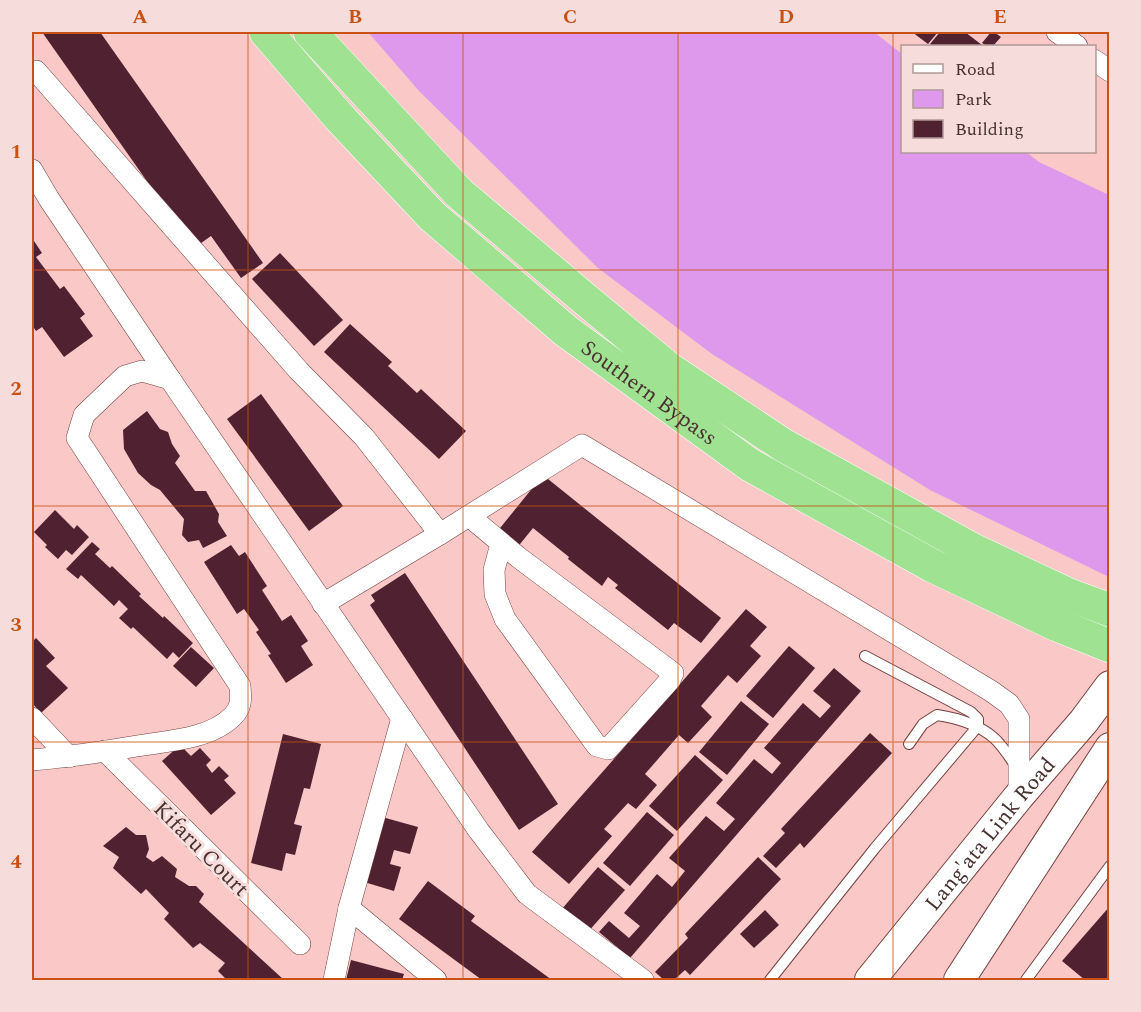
<svg xmlns="http://www.w3.org/2000/svg" width="1141" height="1012" font-family="Spectral,serif">
  <rect width="100%" height="100%" fill="#fac8c7"/>
  <!-- green -->
  <path fill="#de99ec" d="M368,32h506l28,22v98h124l13,10 70,33v382l-179,-87 -218,-136 -114,-86 -179,-177z"/>
  <!-- building -->
  <g fill="#4f2131">
    <path d="M42,32h58l163,231 -22,15 -30,-42 -17,12z"/>
    <path d="M912,32h26l-10,12z"/>
    <path d="M940,32h25l17,13 -1,1h-48l-3,-2z"/>
    <path d="M991,32h3l7,5 -8,9h-6l-5,-3z"/>
    <path d="M32,238l10,15 -6,4 24,32 4,-3 21,28 -5,4 13,18 -29,21 -22,-30 -6,4 -4,-6z"/>
    <path d="M280,253l63,67 -29,26 -62,-67z"/>
    <path d="M350,324l42,38 -4,4 29,27 4,-4 45,42 -27,28 -115,-107z"/>
    <path d="M261,394l82,112 -34,25 -82,-112z"/>
    <path d="M147,411l13,18 8,3 4,12 8,12 -5,7 20,28h11l13,23 -1,8 9,14 -24,12 -4,-8 -11,2 -6,-7 2,-16 -24,-29 -9,-5 -13,-12 -14,-24 -1,-19z"/>
    <path d="M543,475l178,143 -20,25 -27,-20 -6,7 -53,-42 3,-3 -10,-8 -6,9 -34,-27 1,-2 -36,-29 -17,21 -20,-16z"/>
    <path d="M55,510l19,19 3,-4 12,12 -17,18 -6,-5 -8,9 -13,-12 2,-2 -13,-13z"/>
    <path d="M92,542l8,7 -5,5 15,14 2,-2 29,28 -2,2 24,22 1,-2 29,27 -14,15 -6,-6 -6,7 -34,-32 -2,2 -12,-11 9,-9 -9,-9 -5,6 -33,-31 -3,4 -12,-10z"/>
    <path d="M231,545l8,11 6,-4 22,34 -5,4 20,31 9,-6 17,26 -7,5 12,19 -27,18 -18,-28 3,-1 -15,-22 3,-2 -15,-21 -7,5 -33,-52z"/>
    <path d="M405,573l153,231 -39,26 -149,-225 5,-4 -4,-6z"/>
    <path d="M746,609l21,18 -17,19 11,10 -24,27 -9,-8 -27,31 11,11 -24,26 -9,-8 -34,39 12,11 -21,24 -8,-6 -24,26 8,7 -43,48 -37,-32z"/>
    <path d="M36,638l19,20 -9,8 22,22 -27,25 -9,-10v-61z"/>
    <path d="M789,646l26,22 -42,50 -27,-22z"/>
    <path d="M191,647l23,21 -18,19 -23,-21z"/>
    <path d="M834,668l27,23 -231,267 -31,-26 10,-11 20,17 11,-12 -16,-13 33,-39 15,13 13,-16 -16,-13 37,-42 18,15 11,-12 -19,-16 38,-44 18,15 9,-11 -17,-15 39,-45 17,15 11,-12 -18,-15z"/>
    <path d="M741,701l28,23 -42,51 -28,-23z"/>
    <path d="M870,733l22,20 -88,95 -4,-5 -24,25 -13,-12 22,-23 -4,-4z"/>
    <path d="M283,734l38,10 -11,45 -6,-1 -10,36 8,2 -7,29 -9,-2 -4,18 -31,-8z"/>
    <path d="M180,745l11,11 9,-8 11,12 -5,5 6,8 7,-7 10,10 -5,4 12,13 -25,22 -49,-54z"/>
    <path d="M695,755l28,25 -46,51 -28,-25z"/>
    <path d="M647,812l27,23 -44,51 -27,-23z"/>
    <path d="M382,817l36,10 -8,27 -16,-4 -4,14 11,3 -7,24 -30,-9z"/>
    <path d="M126,827l10,8h10l3,14 -3,8 7,5 9,-6 15,13 -2,8 14,9h7l8,8 -5,8 85,78h-57l-9,-9 7,-8 -25,-20 -7,5 -29,-29 5,-6 -23,-24 -5,5 -28,-26 6,-11 -16,-11z"/>
    <path d="M758,857l23,22 -91,96 -5,-5 -11,10h-10l-9,-8 33,-34 -3,-4z"/>
    <path d="M598,867l27,23 -38,43 -26,-23z"/>
    <path d="M428,881l47,35 -4,5 81,59h-70l-83,-61z"/>
    <path d="M1110,906v74h-25l-23,-19z"/>
    <path d="M765,910l14,15 -25,23 -14,-14z"/>
    <path d="M351,960l53,14 -2,6h-56z"/>
  </g>
  <g fill="none" stroke-linecap="round" stroke-linejoin="round">
    <!-- service casing -->
    <g stroke="#744140" stroke-width="12">
      <g id="service">
        <path d="M909,744l14,-20 14,-9c20,3 41,9 57,23 9,8 16,20 23,30"/>
        <path d="M770,980l105,-132 103,-122v-7l-7,-7 -106,-56"/>
        <path d="M1026,980l84,-114"/>
      </g>
    </g>
    <!-- minor casing -->
    <g stroke="#744140" stroke-width="22">
      <g id="minor">
        <path d="M1057,32l20,14"/>
        <path d="M1094,60l16,11"/>
        <path d="M36,71l263,300 65,66 76,97"/>
        <path d="M32,170l17,29 121,180"/>
        <path d="M469,516l49,41 155,116 -3,7 -62,69 -11,-3 -92,-127 -10,-25 -1,-24 7,-26"/>
        <path d="M323,604l117,-70 142,-89 409,246 18,13 10,15v77"/>
        <path d="M32,718l37,39"/>
        <path d="M105,751l195,193"/>
        <path d="M32,760c35,-3 70,-8 105,-14 30,-5 74,-7 96,-30 9,-9 8,-18 7,-30l-163,-248 7,-23 41,-39 17,-5 28,8 309,452 48,63 116,86"/>
        <path d="M349,908l87,72"/>
        <path d="M334,980l15,-72 53,-190"/>
      </g>
    </g>
    <!-- secondary casing -->
    <g stroke="#744140" stroke-width="32">
      <g id="secondary">
        <path id="s1" d="M870,980l149,-184 65,-75 26,-35"/>
        <path d="M959,980l151,-232"/>
      </g>
    </g>
    <!-- trunk casing -->
    <g stroke="#fff" stroke-width="34">
      <g id="trunk">
        <path id="s2" d="M266,32l73,85 93,99 134,115 184,134 183,101 124,59 53,21"/>
        <path d="M310,32l149,161 121,102 89,74 114,76 190,105 96,45 41,15"/>
      </g>
    </g>
    <!-- service -->
    <use href="#service" stroke="#fff" stroke-width="10"/>
    <!-- minor -->
    <use href="#minor" stroke="#fff" stroke-width="21"/>
    <!-- secondary -->
    <use href="#secondary" stroke="#fff" stroke-width="30"/>
    <!-- trunk -->
    <use href="#trunk" stroke="#9fe292" stroke-width="33"/>
  </g>
  <!-- grid -->
  <path fill="none" stroke="#c85113" stroke-width="1.5" stroke-opacity="0.55" d="M248,32v948M463,32v948M678,32v948M893,32v948M32,270h1078M32,506h1078M32,742h1078"/>
  <g text-anchor="middle" stroke-width="6" stroke-linejoin="round" paint-order="stroke">
    <!-- street labels -->
    <g font-size="22" fill="#493130" stroke="#f6dddc">
      <text dy="8" stroke="none"><textPath href="#s2" startOffset="528">Southern Bypass</textPath></text>
      <text dy="8" stroke="none"><textPath href="#s1" startOffset="189">Lang'ata Link Road</textPath></text>
      <text transform="translate(202 848) rotate(45)" y="8">Kifaru Court</text>
    </g>
  </g>
  <!-- border -->
  <rect width="1141" height="1012" fill="none" stroke="#f6dddc" stroke-width="66"/>
  <!-- legend -->
  <rect x="901" y="45" width="195" height="108" fill="#f6dddc" stroke="#b19897" stroke-width="1.5"/>
  <rect x="913" y="64" width="30" height="9" fill="#ffffff" stroke="#b19897" stroke-width="1.5"/>
  <text x="955" y="75" font-size="18" fill="#493130">Road</text>
  <rect x="913" y="90" width="30" height="18" fill="#de99ec" stroke="#b19897" stroke-width="1.5"/>
  <text x="955" y="105" font-size="18" fill="#493130">Park</text>
  <rect x="913" y="120" width="30" height="18" fill="#4f2131" stroke="#b19897" stroke-width="1.5"/>
  <text x="955" y="135" font-size="18" fill="#493130">Building</text>
  <rect x="33" y="33" width="1075" height="946" fill="none" stroke="#c85113" stroke-width="2"/>
  <g font-size="20" text-anchor="middle" font-weight="bold" fill="#c85113">
    <text x="140" y="23">A</text>
    <text x="355" y="23">B</text>
    <text x="570" y="23">C</text>
    <text x="786" y="23">D</text>
    <text x="1000" y="23">E</text>
    <text x="16" y="158">1</text>
    <text x="16" y="395">2</text>
    <text x="16" y="631">3</text>
    <text x="16" y="868">4</text>
  </g>
</svg>
